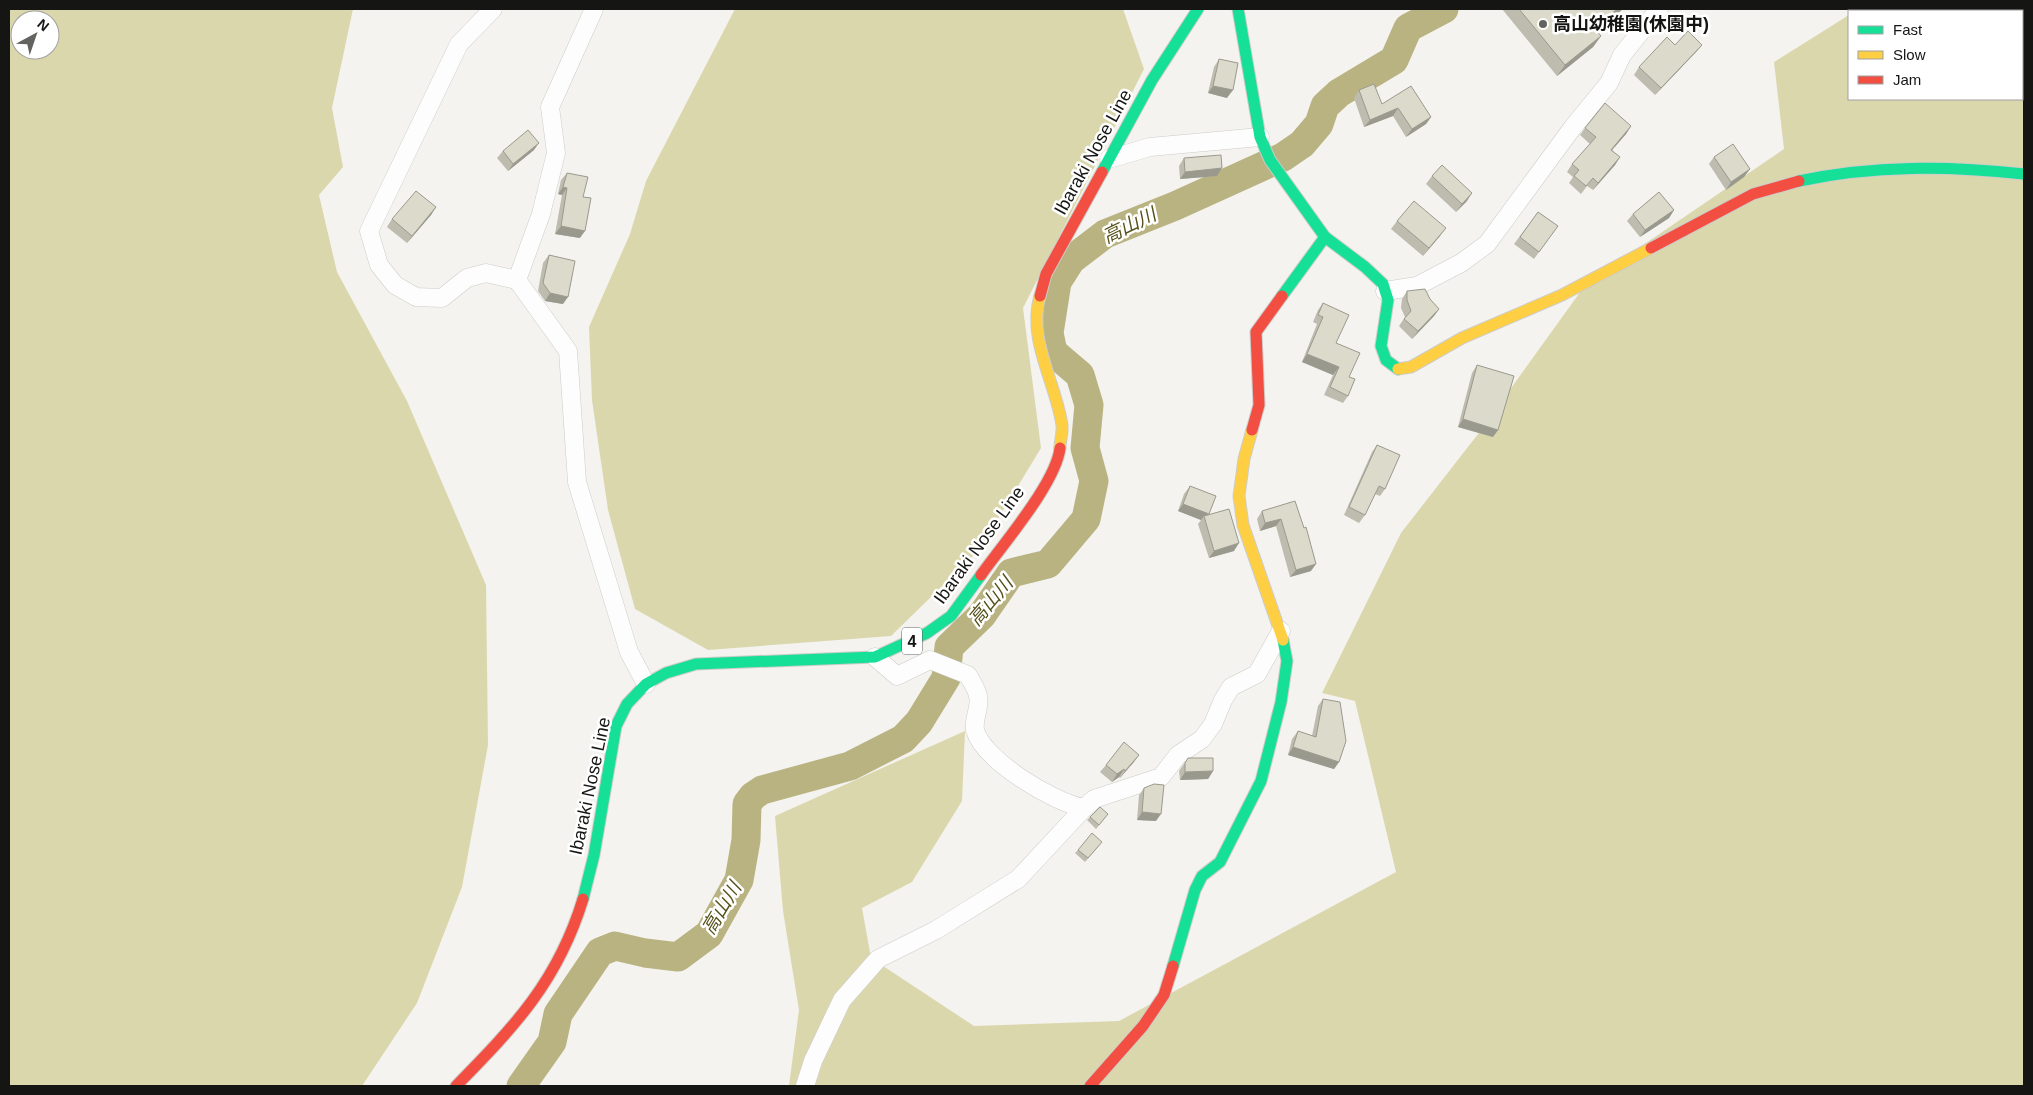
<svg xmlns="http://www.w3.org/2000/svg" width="2033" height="1095" font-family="Helvetica,'Noto Sans JP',sans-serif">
  <rect width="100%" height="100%" fill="#f4f3ef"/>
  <!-- forest -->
  <g fill="#dbd7ad" fill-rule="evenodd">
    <path d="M9,9h344l-21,99 11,59 -24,28 18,77 70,129 79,184 2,160 -26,142 -45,116 -55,83h-353zM20,20h30v30h-30z"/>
    <path d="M735,9h388l21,60 -121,239 18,140 -62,102 -88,86 -183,14 -73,-41 -27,-99 -16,-110 -3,-73 41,-93 16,-53z"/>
    <path d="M1849,15v84h173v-56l2,1v1042h-1235l10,-76 -16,-99 -8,-95 190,-85 -3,70 -50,81 -50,26 9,50 103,68 145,-5 277,-149 -41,-171 -33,-8 79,-160 77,-99 108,-150 198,-135 -10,-87z"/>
  </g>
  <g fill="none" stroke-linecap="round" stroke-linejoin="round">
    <!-- river -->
    <path stroke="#b8b380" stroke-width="29" d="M521,1086l31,-44 6,-28 42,-62 15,-6 30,7 33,4 31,-23 30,-54 7,-40 1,-36 6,-8 9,-6 88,-24 53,-27 16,-17 27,-44 3,-31 33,-32 29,-42 37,-9 38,-45 8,-38 -9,-33 4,-43 -9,-30 -27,-23 -4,-19 8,-51 14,-22 34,-26 70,-28 108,-49 19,-13 17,-20 6,-18 14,-13 55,-33 14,-32 36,-19"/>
    <!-- street casing -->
    <g stroke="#cdccc9" stroke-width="19">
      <g id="street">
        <path d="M493,9l-34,35 -90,187 10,34 16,20 21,12 26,1 25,-20 19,-5 31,7"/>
        <path d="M594,9l-44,98 6,46 -15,61 -24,66 51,71 9,131 52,170 17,32"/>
        <path d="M1109,159l41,-12 110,-10"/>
        <path d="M1385,291l32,-5 44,-23 26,-19 86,-117 36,-44 13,-28 37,-46"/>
        <path d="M875,657l22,19 33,-16 38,15c3,6 9,14 10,21 3,10 -5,23 -3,34 8,30 79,73 109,78l10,-9 67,-22 17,-22 24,-16 11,-15 10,-24 8,-13 26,-13 24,-43"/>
        <path d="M805,1086l8,-25 29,-61 36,-41 58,-29 82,-51 66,-71"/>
      </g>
    </g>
    <!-- fast casing -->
    <g stroke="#cdccc9" stroke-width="13">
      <g id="fast">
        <path d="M1238,9l22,128 10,23 55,77 40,30 18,17 5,16 -7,46 5,14 12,9"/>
        <path d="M1102,172l50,-92 46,-71"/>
        <path d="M1799,181c75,-16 149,-15 225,-7"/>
        <path d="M1282,296l43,-59"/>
        <path d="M583,899l11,-44 22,-129 11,-22 19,-20 20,-11 30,-9 179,-7 52,-24 24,-17 30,-41"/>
        <path d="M1173,966l22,-76 7,-14 18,-14 41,-81 20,-79 6,-41 -4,-21"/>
      </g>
    </g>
    <!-- slow casing -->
    <g stroke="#cdccc9" stroke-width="13">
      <g id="slow">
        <path d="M1040,296c-13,43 16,87 22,129 1,7 -2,16 -2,23"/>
        <path d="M1398,369l13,-2 51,-29 100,-43 89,-47"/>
        <path d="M1252,430l-8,29 -5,37 4,29 40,115"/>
      </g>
    </g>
    <!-- jam casing -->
    <g stroke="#cdccc9" stroke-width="13">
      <g id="jam">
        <path d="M1651,248l102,-54 46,-13"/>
        <path d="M1040,296l6,-22 56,-102"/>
        <path d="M1252,430l7,-25 -3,-73 26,-36"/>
        <path d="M981,575c22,-31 75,-92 79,-127"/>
        <path d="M456,1086c59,-60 102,-105 127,-187"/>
        <path d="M1090,1086l53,-60 21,-31 9,-29"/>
      </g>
    </g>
    <!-- street -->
    <use href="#street" stroke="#fdfdfd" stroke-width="18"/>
    <!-- fast -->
    <use href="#fast" stroke="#16e098" stroke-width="11"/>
    <!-- slow -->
    <use href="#slow" stroke="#ffcf43" stroke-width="11"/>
    <!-- jam -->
    <use href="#jam" stroke="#f24e42" stroke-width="11"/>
  </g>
  <!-- wall -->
  <g fill="#bdbcaf">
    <path d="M1502,9h121l-27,22 5,5 -8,11 -36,29z"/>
    <path d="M1702,45l-6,7 -41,43 -21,-20 5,-8z"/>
    <path d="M1219,59l8,39 -19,-5 6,-26z"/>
    <path d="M1359,90l23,14 49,13 -5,7 -20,13 -13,-21 -29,11 -10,-29z"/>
    <path d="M1631,126l-5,8 -14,16 8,7 -5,8 -22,25 -6,-4 -6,8 -12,-11 4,-6 -6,-5 5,-8 18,-20 -10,-9 5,-7z"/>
    <path d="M534,150l-26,21 -11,-13 6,-7z"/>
    <path d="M1714,157l36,12 -6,8 -18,13 -17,-26z"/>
    <path d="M1184,158l33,18 -37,3 -1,-13z"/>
    <path d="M567,173l16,24 -3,41 -25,-4 7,-39 -4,-1 3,-14z"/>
    <path d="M1432,176l35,25 -11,11 -30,-28z"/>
    <path d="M436,207l-5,8 -24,28 -20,-16 5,-8z"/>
    <path d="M1674,210l-5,8 -29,19 -13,-16 6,-7z"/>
    <path d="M1538,212l20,14 -24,33 -20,-15z"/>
    <path d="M1397,221l43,15 -17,20 -32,-27z"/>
    <path d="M549,255l14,49 -18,-3 -7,-10 5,-28z"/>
    <path d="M1407,291l23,8 9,10 -5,7 -22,23 -13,-13 6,-9 -4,-9 1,-9z"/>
    <path d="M1323,303l13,40 13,34 -1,19 -5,7 -19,-8 9,-20 -31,-13 15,-38 -4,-2 5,-12z"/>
    <path d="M1477,365l21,65 -5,7 -35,-10 14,-54z"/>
    <path d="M1377,445l8,44 -5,7 -5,-2 -10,21 -6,8 -15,-8 28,-63z"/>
    <path d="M1190,486l19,28 25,37 -25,7 -11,-34 3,-4 -23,-9 6,-17z"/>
    <path d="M1262,511l42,17 7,43 -21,6 -14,-51 -16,5 -3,-12z"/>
    <path d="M1323,699l16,63 -5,7 -46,-14 4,-16 6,-8 14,5 6,-30z"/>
    <path d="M1139,755l-19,23 -1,-1 -7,5 -12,-10 6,-7z"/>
    <path d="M1188,758l25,13 -5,8 -28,1 -1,-9z"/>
    <path d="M1144,788l12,33 -19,-1 2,-25z"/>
    <path d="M1108,814l-12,15 -9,-9 3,-3z"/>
    <path d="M1099,846l-14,16 -10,-9 3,-3z"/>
  </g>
  <!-- shaded-wall -->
  <g fill="#9a998e">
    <path d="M1617,9h6l-37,30 8,-11z"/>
    <path d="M1601,36l-8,11 -36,29 8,-11z"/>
    <path d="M1702,45l-6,7 -41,43 6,-7z"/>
    <path d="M1213,86l20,4 -6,8 -19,-5z"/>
    <path d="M1398,108l-5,8 -29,11 6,-7z"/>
    <path d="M1431,117l-5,7 -20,13 6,-8z"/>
    <path d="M1631,126l-5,8 -20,23 5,-7z"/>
    <path d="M539,143l-5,7 -26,21 5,-7z"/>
    <path d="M1620,157l-5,8 -22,25 5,-7z"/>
    <path d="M1222,168l-5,8 -37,3 5,-7z"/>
    <path d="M1750,169l-6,8 -18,13 5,-8z"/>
    <path d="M563,187l4,1 -5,7 -4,-1z"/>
    <path d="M1472,193l-5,8 -11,11 6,-8z"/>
    <path d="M436,207l-5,8 -24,28 5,-7z"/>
    <path d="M1674,210l-5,8 -29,19 5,-7z"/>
    <path d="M561,226l24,5 -5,7 -25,-4z"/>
    <path d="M1446,228l-6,8 -17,20 6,-8z"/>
    <path d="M550,293l18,4 -5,7 -18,-3z"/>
    <path d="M1439,309l-5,7 -22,23 6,-8z"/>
    <path d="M1307,354l32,13 -6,8 -31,-13z"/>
    <path d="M1463,419l35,11 -5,7 -35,-10z"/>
    <path d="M1183,504l26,10 -5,2 -3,4 -23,-9z"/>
    <path d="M1281,519l-5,7 -16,5 5,-8z"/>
    <path d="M1239,543l-5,8 -25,7 5,-7z"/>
    <path d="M1316,564l-5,7 -21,6 6,-7z"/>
    <path d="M1293,747l46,15 -5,7 -46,-14z"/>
    <path d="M1139,755l-5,7 -14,16 5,-7z"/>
    <path d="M1124,769l-5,8 -7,5 5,-8z"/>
    <path d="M1213,771l-5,8 -28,1 5,-8z"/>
    <path d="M1142,812l19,2 -5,7 -19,-1z"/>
  </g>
  <!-- building -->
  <g fill="#dcdbcb" stroke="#9a998e">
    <path d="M1519,9h98l-23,19 7,8 -36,29z"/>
    <path d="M1688,31l14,14 -41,43 -22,-21 28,-30 8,8z"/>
    <path d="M1219,59l19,4 -5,27 -20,-4z"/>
    <path d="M1374,84l8,20 29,-18 20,31 -19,12 -14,-21 -28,12 -11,-30z"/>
    <path d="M1605,103l26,23 -20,24 9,7 -22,26 -5,-5 -7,8 -12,-10 5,-6 -7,-6 24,-27 -11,-9z"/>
    <path d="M528,130l11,13 -26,21 -10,-13z"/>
    <path d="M1733,144l17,25 -19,13 -17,-25z"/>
    <path d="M1221,155l1,13 -37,4 -1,-14z"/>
    <path d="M1442,165l30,28 -10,11 -30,-28z"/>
    <path d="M567,173l21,4 -5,20 8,1 -6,33 -24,-5 6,-38 -4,-1z"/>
    <path d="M416,191l20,16 -24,29 -20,-17z"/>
    <path d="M1659,192l15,18 -29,20 -12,-16z"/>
    <path d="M1414,201l32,27 -17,20 -32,-27z"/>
    <path d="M1538,212l20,14 -19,26 -19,-15z"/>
    <path d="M549,255l26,6 -7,36 -18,-4 -7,-10z"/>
    <path d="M1425,289l5,10 9,10 -21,22 -14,-12 7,-8 -4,-11v-9z"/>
    <path d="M1323,303l26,12 -13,28 24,10 -11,24 6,2 -7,17 -18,-9 9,-20 -32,-13 16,-37 -5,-2z"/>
    <path d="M1477,365l37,11 -16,54 -35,-11z"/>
    <path d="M1377,445l23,10 -15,34 -6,-3 -14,29 -16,-8z"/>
    <path d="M1190,486l26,10 -7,18 -26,-10z"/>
    <path d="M1295,501l9,27 2,-1 10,37 -20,6 -15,-51 -16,4 -3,-12z"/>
    <path d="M1229,509l10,34 -25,8 -10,-35z"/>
    <path d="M1323,699l17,3 6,39 -7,21 -46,-15 5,-16 18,6z"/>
    <path d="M1124,742l15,13 -14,16 -1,-2 -7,5 -11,-9z"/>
    <path d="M1188,758h25v13l-28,1v-9z"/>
    <path d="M1154,784l10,1 -3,29 -19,-2 2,-24z"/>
    <path d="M1100,807l8,7 -9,11 -9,-8z"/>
    <path d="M1092,833l10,9 -14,16 -10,-8z"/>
  </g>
  <!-- markers -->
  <circle fill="#636360" stroke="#fff" stroke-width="2" cx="1543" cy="24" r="5"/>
  <g text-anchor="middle" stroke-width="5" stroke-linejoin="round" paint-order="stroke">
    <!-- shield labels -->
    <rect fill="#fff" stroke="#5b5b5a" stroke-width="1" x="902" y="627.5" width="20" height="27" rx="4"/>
    <g font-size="16" font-weight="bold" fill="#151513">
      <text x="912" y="647">4</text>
    </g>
    <!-- poi labels -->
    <g font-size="18" font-weight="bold" fill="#151513" stroke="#fff" text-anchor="start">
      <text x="1553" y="30">高山幼稚園(休園中)</text>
    </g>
    <!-- street labels -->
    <g font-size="18" fill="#151513" stroke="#fff">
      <text transform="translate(1093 152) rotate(-61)" y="6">Ibaraki Nose Line</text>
      <text transform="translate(979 545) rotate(-54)" y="6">Ibaraki Nose Line</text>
      <text transform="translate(590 786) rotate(-78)" y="6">Ibaraki Nose Line</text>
    </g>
    <!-- water labels -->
    <g font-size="19" font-style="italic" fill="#56511a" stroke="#fff">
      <text transform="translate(1129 225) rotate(-26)" y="7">高山川</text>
      <text transform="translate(990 601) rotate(-50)" y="7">高山川</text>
      <text transform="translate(721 908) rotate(-59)" y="7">高山川</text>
    </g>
  </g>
  <!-- border -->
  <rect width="2033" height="1095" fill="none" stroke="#151513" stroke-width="20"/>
  <!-- legend -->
  <rect x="1848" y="10" width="175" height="90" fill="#ffffff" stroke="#a1a1a1"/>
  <rect x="1858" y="26" width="25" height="8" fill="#16e098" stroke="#a1a1a1"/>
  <text x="1893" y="35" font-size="15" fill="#151513">Fast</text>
  <rect x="1858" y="51" width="25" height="8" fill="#ffcf43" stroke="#a1a1a1"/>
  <text x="1893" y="60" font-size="15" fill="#151513">Slow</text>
  <rect x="1858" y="76" width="25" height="8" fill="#f24e42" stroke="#a1a1a1"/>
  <text x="1893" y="85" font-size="15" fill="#151513">Jam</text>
  <!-- north arrow -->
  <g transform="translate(35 35) rotate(40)"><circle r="24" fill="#ffffff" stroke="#a1a1a1"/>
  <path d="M0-4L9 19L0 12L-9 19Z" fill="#636360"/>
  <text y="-8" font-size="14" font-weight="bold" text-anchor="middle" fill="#151513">N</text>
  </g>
</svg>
